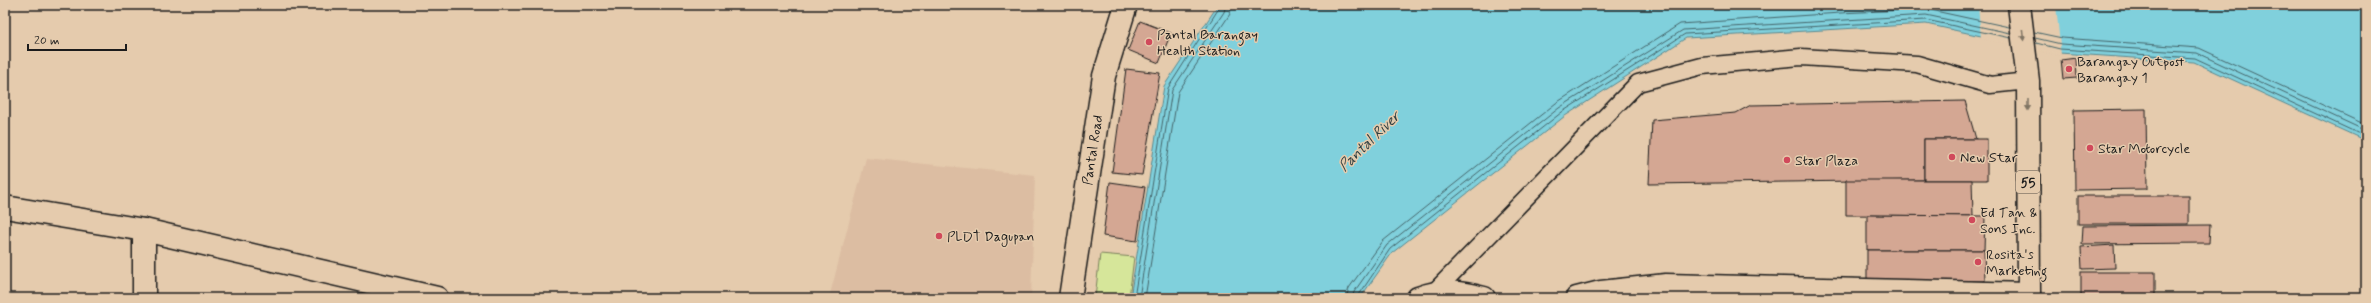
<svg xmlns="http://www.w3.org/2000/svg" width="2371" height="303" font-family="Mynerve,sans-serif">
  <rect width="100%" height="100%" fill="#e5cbad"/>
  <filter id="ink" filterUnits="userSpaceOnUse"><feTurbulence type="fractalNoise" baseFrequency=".025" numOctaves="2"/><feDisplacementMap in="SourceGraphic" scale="8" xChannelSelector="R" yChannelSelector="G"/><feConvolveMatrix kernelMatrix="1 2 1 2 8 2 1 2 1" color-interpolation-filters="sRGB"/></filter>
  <g filter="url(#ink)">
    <!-- built -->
    <path fill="#dcbda2" d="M866,158l169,17 -4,123h-202z"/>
    <!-- green -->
    <path fill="#d6e69a" stroke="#79815b" d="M1100,254l34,3 -5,41h-34z"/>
    <!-- water -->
    <path fill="#80d0dc" stroke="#58888f" d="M1218,5h1148v136l-172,-79 -135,-9 -133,-29 -240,14 -121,78 -173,137 -32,45h-230l34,-212z"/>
    <!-- pier -->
    <path fill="#e5cbad" d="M1978,5h78l5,50 -80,-17z"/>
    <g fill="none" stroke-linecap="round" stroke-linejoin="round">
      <!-- shore -->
      <g stroke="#446469" stroke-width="1">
        <path d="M2034,32l28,6 137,10 167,77"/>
        <path d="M2035,38l26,6 136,9 169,78"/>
        <path d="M2036,43l24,6 135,9 171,79"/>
        <path d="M1134,298l34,-210 53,-83"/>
        <path d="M1139,298l33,-208 52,-78 2,-7"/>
        <path d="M1145,298l33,-206 52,-78 2,-9"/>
        <path d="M1346,298l3,-10 34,-47 173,-138 124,-79 160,-11 86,-4 83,18"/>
        <path d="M1352,298l2,-6 33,-47 172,-137 124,-78 243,-15 84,18"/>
        <path d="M1357,298l33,-49 172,-137 123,-78 241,-14 85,18"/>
      </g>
    </g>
    <!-- building -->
    <g fill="#d4a793" stroke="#1c1c1c">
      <path d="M1140,21l31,12 -12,30 -31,-13z"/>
      <path d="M2076,58l1,20 -14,1 -2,-19z"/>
      <path d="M1126,69l34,4 -18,102 -30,-3z"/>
      <path d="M1965,101l11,38h-52v41l-275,4 3,-64 84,-7 15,-8z"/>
      <path d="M2146,109l1,80 -72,1 -1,-80z"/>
      <rect x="1924" y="139" width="63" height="41"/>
      <path d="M1846,180h126l1,36 -127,-1z"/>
      <path d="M1110,182l35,5 -8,54 -34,-5z"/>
      <rect x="2078" y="196" width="111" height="28"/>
      <path d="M1867,215l118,1 -1,34h-117z"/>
      <path d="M2210,225l-1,18 -127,1 1,-18z"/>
      <path d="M2114,245l1,23 -33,1 -1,-22z"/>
      <path d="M1867,250h117l1,31h-118z"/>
      <rect x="2081" y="272" width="74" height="26"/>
      <path d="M1620,294l129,4h-130z"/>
    </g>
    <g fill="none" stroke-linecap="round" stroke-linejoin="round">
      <!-- lane casing -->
      <g stroke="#1c1c1c" stroke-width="19">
        <path id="lane" d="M1433,293l205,-210 64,-17 99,-9 116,7 73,21 38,-4"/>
      </g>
      <!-- street casing -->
      <g stroke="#1c1c1c" stroke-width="25">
        <g id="street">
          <path d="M5,207l139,23 293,68"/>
          <path d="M144,298v-68"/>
          <path d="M1418,298c24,-9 43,-6 66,0"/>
          <path d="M1577,298l24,-6 65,-7 363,9"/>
        </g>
      </g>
      <!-- secondary casing -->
      <g stroke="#1c1c1c" stroke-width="25">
        <path id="secondary" d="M1070,298l34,-222 22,-71"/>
      </g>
      <!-- primary casing -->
      <g stroke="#1c1c1c" stroke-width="25">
        <path id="primary" d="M2019,5l9,76 1,217"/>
      </g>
      <!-- lane -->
      <use href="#lane" stroke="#e5cbad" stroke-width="16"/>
      <!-- street -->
      <use href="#street" stroke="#e5cbad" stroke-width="22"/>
      <!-- secondary -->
      <use href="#secondary" stroke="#e5cbad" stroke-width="22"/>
      <!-- primary -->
      <use href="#primary" stroke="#e5cbad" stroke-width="22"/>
    </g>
    <!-- one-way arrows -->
    <defs><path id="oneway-solid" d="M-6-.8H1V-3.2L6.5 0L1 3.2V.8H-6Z"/></defs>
    <g fill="#807464">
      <use href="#oneway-solid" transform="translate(2023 35) rotate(84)"/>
      <use href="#oneway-solid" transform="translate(2028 105) rotate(90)"/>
    </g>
  </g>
  <!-- markers -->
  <g fill="#d1495b" stroke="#e5cbad" stroke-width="1.5">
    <circle cx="1149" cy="42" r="4"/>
    <circle cx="2069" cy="69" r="4"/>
    <circle cx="2090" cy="148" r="4"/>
    <circle cx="1952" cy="157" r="4"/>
    <circle cx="1787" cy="160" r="4"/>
    <circle cx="1972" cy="220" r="4"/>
    <circle cx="939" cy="236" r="4"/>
    <circle cx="1978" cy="262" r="4"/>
  </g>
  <g text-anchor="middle" stroke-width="3" stroke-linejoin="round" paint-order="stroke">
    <!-- shield labels -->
    <rect fill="#e5cbad" stroke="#585048" stroke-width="1" x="2016" y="171" width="24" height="22" rx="3"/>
    <g font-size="13" font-weight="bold" fill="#1c1c1c">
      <text x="2028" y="187">55</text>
    </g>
    <!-- poi labels -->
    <g font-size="14" fill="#1c1c1c" stroke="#e5cbad" text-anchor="start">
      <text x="1157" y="39">Pantal Barangay<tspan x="1157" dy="16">Health Station</tspan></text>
      <text x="2077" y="66">Barangay Outpost<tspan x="2077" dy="16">Barangay 1</tspan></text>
      <text x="2098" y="153">Star Motorcycle</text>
      <text x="1960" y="162">New Star</text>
      <text x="1795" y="165">Star Plaza</text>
      <text x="1980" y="217">Ed Tan &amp;<tspan x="1980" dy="16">Sons Inc.</tspan></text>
      <text x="947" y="241">PLDT Dagupan</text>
      <text x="1986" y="259">Rosita's<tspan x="1986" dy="16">Marketing</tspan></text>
    </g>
    <!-- street labels -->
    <g font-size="14" fill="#1c1c1c" stroke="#e5cbad">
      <text transform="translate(1092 150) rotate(-81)" y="5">Pantal Road</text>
    </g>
    <!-- water labels -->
    <g font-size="15" font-style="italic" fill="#304042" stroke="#e5cbad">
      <text transform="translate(1369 141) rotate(-44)" y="5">Pantal River</text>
    </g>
  </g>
  <!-- margin -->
  <rect width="2371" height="303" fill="none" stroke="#e5cbad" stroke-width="20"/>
  <rect x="10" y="10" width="2351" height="283" fill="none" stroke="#1c1c1c" stroke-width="1.5" filter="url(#ink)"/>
  <!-- scale -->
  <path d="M28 44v6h98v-6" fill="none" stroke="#1c1c1c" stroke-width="2"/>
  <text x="34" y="44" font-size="12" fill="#1c1c1c" stroke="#e5cbad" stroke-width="3" paint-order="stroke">20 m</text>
</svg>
